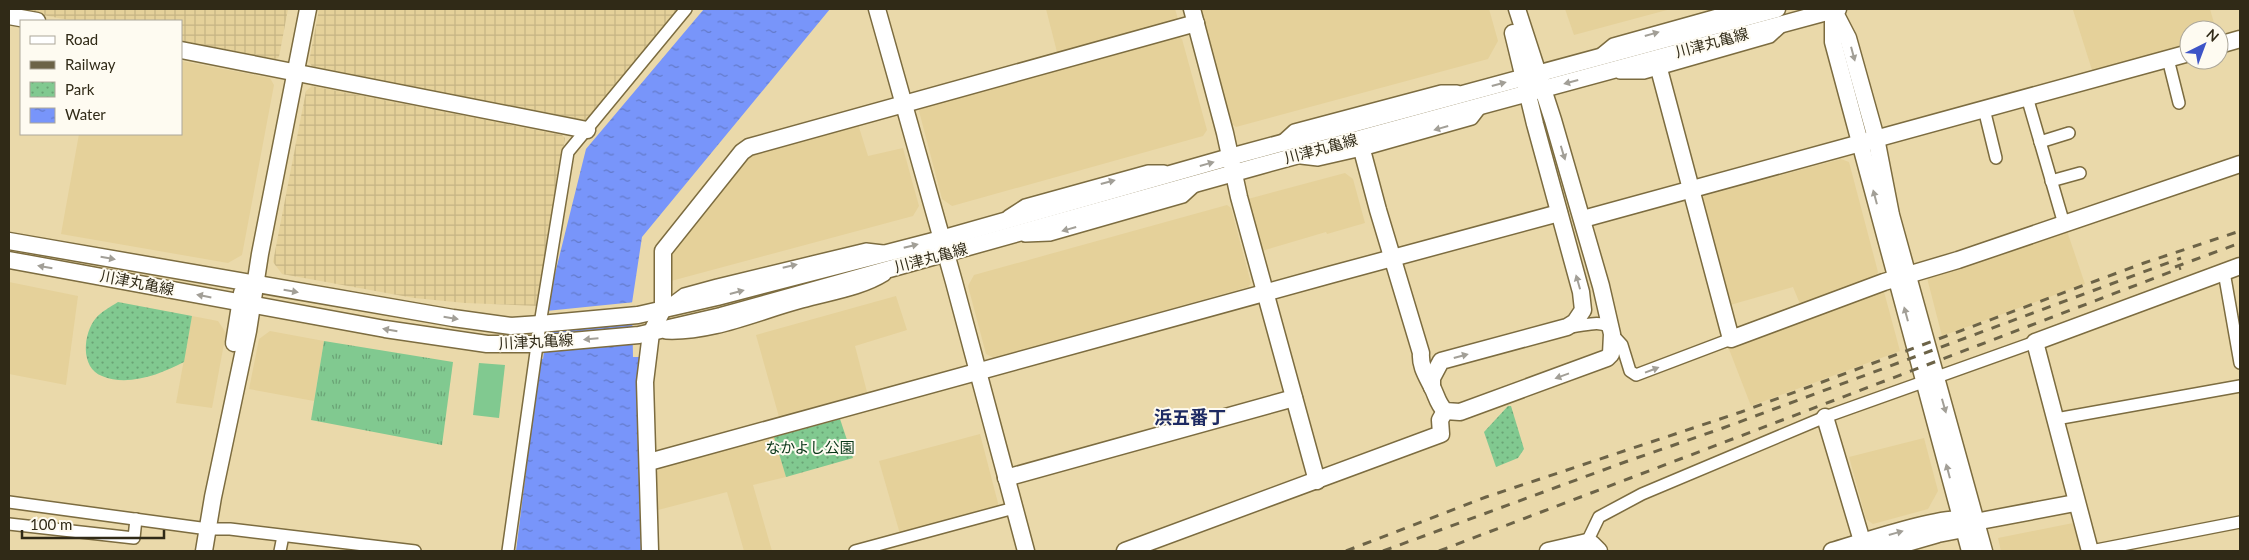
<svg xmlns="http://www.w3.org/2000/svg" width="2249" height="560" font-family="Lato,'Noto Sans JP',sans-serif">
  <defs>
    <pattern id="industrial-grid" width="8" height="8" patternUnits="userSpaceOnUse" patternTransform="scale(1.25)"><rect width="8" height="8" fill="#e5d19a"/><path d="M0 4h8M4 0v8" fill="none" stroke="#c5b484"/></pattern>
    <pattern id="grass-tufts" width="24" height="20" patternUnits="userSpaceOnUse" patternTransform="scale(1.25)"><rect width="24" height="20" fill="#81c990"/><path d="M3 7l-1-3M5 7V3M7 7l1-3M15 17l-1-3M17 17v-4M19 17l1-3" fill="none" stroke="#6aa375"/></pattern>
    <pattern id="park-dots" width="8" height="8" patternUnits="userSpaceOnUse" patternTransform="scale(1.25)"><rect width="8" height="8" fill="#81c990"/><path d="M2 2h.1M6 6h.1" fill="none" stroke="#6aa375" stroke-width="1.8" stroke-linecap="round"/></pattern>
    <pattern id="water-ripples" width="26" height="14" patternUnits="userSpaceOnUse" patternTransform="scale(1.25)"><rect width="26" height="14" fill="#7895fa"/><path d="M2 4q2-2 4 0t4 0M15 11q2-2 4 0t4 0" fill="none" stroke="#637ac9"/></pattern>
  </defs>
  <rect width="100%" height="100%" fill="#ead9aa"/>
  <!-- built -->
  <g fill="#e5d19a">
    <path d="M1046,9h129l3,10 -4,4 -116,33z"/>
    <path d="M1200,9h289l9,32 -10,18 -252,68 -6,-4z"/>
    <path d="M1565,9h101l1,1 -93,25z"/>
    <path d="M2079,9h131l6,21h-27v14l-97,26 -19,-60z"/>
    <path d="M1178,36l4,3 25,91 -4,6 -251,70 -10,-7 -23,-88 4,-5z"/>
    <path d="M181,61l89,17 4,7 -32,170 -14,8 -167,-29 18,-100h102z"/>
    <path d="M858,124l10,32 35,-8 16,58 -6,10 -242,65 -5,-4 2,-27 78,-94z"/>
    <path d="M1841,159l8,3 29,110 -2,5 -76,27 -7,-17 -63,18 -29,-104 3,-5z"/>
    <path d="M1345,173l8,6 12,44 -38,11 -1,-2 -68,20 -10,-53z"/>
    <path d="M1227,205l4,3 20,75 -3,4 -254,71 -8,-4 -18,-68 6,-11z"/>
    <path d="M2067,231l18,53 -143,52 -16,-62z"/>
    <path d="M9,282l69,14 -12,89 -57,-11z"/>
    <path d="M1883,288l17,63 -149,55 -24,-62z"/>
    <path d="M896,296l11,34 -52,16 12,46 -88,25 -23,-82z"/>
    <path d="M192,316l26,5 8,12 -14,75 -36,-5z"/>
    <path d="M270,331l54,10 -10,60 -65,-12 10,-50z"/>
    <path d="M980,434l19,73 -99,27 -21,-73z"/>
    <path d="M774,437l12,40 -33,8 19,66h-28l-17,-59 -69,18 -1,-38 3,-4z"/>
    <path d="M1924,438l14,53 -10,18 -55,15 -7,-5 -17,-62z"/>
    <path d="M2073,523l7,28h-79l-3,-13z"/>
  </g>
  <!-- industrial -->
  <g fill="url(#industrial-grid)">
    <path d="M11,9h277l-9,48 -5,4 -93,-19v-21h-107z"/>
    <path d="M319,9h360l-93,112 -5,1 -268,-54 -4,-6z"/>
    <path d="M312,86l250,49 3,3 -26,168 -74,-3 -51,-5 -132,-24 -9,-12 33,-171z"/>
  </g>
  <!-- grass -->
  <path fill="url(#grass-tufts)" d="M324,341l129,21 -11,83 -131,-25z"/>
  <!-- park -->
  <g fill="url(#park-dots)">
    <path d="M118,302l74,14 -8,46c-23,12 -56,25 -82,14 -22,-8 -19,-43 -6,-58 5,-6 14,-11 22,-16z"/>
    <path d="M1508,406h3l13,43 -6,9 -22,9 -12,-35z"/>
    <path d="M840,419l13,39 -67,19 -12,-40z"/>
  </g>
  <!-- pitch -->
  <path fill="#81c990" d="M479,363l26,2 -6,53 -26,-3z"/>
  <!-- water -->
  <path fill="url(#water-ripples)" d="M704,9h126l-188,228 -10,66 1,54h6l-2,56 4,138h-125l24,-193 3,1 6,-48 -3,-1 40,-161z"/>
  <!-- pier -->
  <path fill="#ead9aa" d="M635,302v17l-91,9 2,-17z"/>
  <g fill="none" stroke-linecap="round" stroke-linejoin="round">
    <!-- street casing -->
    <g stroke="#7c6c40" stroke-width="14">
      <g id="street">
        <path d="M1602,53l11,-9 122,-34 21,1"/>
        <path d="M2168,59l11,44"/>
        <path d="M1620,73h24l126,-36 12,-11"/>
        <path d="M2027,97l37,127"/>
        <path d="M1984,109l12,49"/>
        <path d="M1282,141l12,-11 147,-39h16"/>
        <path d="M2040,142l29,-9"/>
        <path d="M1301,158l17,2 44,-10 110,-31 10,-13"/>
        <path d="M2051,181l29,-8"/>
        <path d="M1008,216l17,-11 123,-34h16"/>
        <path d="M1025,236l25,-1 133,-38 12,-11"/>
        <path d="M2224,272l16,91"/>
        <path d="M668,306l16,-12 33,-9 149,-36 17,2"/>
        <path d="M1568,327c14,0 30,-8 41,0"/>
        <path d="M666,333c47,2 91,-19 136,-31 28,-8 59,-12 83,-27"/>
        <path d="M1612,334l10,11 8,26 6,4 95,-36"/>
        <path d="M2056,419l184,-33"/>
        <path d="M9,502l199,27h22l185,22"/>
        <path d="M9,524l125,14 2,-19"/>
        <path d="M1587,542l12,-25 43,-23 183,-77 210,-75"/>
        <path d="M280,551l3,-15"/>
        <path d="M508,551l32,-227 28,-172 118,-143"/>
        <path d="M855,551l159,-43"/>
        <path d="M2091,551l149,-29"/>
      </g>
    </g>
    <!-- secondary casing -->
    <g stroke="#7c6c40" stroke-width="19">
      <g id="secondary">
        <path d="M877,9l77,273 72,269"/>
        <path d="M1192,9l33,124 14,64 78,284"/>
        <path d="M1833,9l15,29 28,100 15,77 93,336"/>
        <path d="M1833,12v30l137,509"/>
        <path d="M9,16l28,5"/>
        <path d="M2219,45l21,-6"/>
        <path d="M181,50l406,80"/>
        <path d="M1659,69l72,270 153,-57 74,-22 282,-96"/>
        <path d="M1362,150l16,60 43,143c-1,13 5,22 11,34 5,9 5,16 13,24l15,1 147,-54 4,-4 1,-20 -11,-48 -48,-166 -36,-111"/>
        <path d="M1583,219l606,-166"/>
        <path d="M9,241l444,77 58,8 29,-2 98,-9 79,-18 224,-58 289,-82 547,-148"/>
        <path d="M9,260l376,69 102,15h51l101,-9 82,-19 538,-150 579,-157"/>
        <path d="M234,343l8,-50"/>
        <path d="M1432,387v-9l9,-17 126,-34 8,-5 8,-12 -2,-18 -46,-168 -22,-91"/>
        <path d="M1825,417l40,134"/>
        <path d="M649,462c303,-82 606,-168 910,-249"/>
        <path d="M1006,478l288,-80"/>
        <path d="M204,551l9,-54 35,-166 12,-77 48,-245"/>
        <path d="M650,551l-5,-169 6,-49 12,-24v-58l79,-99 7,-5 447,-124"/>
        <path d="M1125,551l316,-117 -1,-14 5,-9"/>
        <path d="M1548,551l39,-9 5,2 7,7"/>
        <path d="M1832,551c25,-7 113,-37 134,-31"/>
        <path d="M1879,551l59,-17 26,-5 11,-7 100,-19"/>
        <path d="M2090,551l-55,-209 205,-76"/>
      </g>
    </g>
    <!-- street -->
    <use href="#street" stroke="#fff" stroke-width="11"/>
    <!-- secondary -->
    <use href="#secondary" stroke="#fff" stroke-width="16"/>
    <!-- rail -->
    <g stroke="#6c6347" stroke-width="3" stroke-dasharray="9 9" stroke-linecap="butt">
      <path d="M2175,267l65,-24"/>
      <path d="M1346,551l140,-54 255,-85 403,-149 96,-32"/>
      <path d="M1383,551l242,-89 98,-34 458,-170"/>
      <path d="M1439,551l742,-283"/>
    </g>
  </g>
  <!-- one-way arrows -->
  <defs><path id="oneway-solid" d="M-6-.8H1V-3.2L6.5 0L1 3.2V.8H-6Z" transform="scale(1.25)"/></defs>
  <g fill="#a29f97">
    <use href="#oneway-solid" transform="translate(1652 34) rotate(-16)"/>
    <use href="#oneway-solid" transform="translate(1853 54) rotate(75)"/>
    <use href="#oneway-solid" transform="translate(1571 82) rotate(165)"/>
    <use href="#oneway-solid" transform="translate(1499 84) rotate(-15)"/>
    <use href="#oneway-solid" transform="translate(1441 128) rotate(164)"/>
    <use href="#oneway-solid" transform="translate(1563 153) rotate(73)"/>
    <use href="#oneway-solid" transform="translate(1207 164) rotate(-16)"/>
    <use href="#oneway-solid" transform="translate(1108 182) rotate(-15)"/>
    <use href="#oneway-solid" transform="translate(1875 197) rotate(-105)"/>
    <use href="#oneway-solid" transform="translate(1069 229) rotate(164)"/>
    <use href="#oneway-solid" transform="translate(911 246) rotate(-14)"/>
    <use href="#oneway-solid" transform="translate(108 258) rotate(10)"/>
    <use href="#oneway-solid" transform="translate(790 266) rotate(-13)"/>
    <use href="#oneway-solid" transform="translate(45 267) rotate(-170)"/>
    <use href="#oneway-solid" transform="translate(1578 282) rotate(-106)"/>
    <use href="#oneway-solid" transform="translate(291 291) rotate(10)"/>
    <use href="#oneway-solid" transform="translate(737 292) rotate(-15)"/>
    <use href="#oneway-solid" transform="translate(204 296) rotate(-169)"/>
    <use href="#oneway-solid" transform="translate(1906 314) rotate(-105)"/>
    <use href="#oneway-solid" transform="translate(451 318) rotate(9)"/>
    <use href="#oneway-solid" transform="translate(390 330) rotate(-170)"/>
    <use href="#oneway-solid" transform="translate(591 339) rotate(175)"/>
    <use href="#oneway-solid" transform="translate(1461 356) rotate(-15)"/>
    <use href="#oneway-solid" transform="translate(1652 370) rotate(-21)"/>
    <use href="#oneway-solid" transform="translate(1562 376) rotate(160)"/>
    <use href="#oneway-solid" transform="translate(1944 406) rotate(74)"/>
    <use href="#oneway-solid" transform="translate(1948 471) rotate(-105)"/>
    <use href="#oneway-solid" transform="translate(1896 533) rotate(-16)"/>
  </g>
  <g text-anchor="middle" stroke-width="4" stroke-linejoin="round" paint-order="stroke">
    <!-- street labels -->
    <g font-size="15" fill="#302a17" stroke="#fefbf1">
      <text transform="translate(1712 43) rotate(-15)" y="5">川津丸亀線</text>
      <text transform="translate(1321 149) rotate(-15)" y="5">川津丸亀線</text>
      <text transform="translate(931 258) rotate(-15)" y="5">川津丸亀線</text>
      <text transform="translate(137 283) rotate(11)" y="5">川津丸亀線</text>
      <text transform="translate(536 342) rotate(-3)" y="5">川津丸亀線</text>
    </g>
    <!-- park labels -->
    <g font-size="15" fill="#083617" stroke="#fefbf1">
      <text x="810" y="453">なかよし公園</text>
    </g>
    <!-- quarter labels -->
    <g font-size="18" font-weight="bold" fill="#1d2a62" stroke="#fefbf1">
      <text x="1190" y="424">浜五番丁</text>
    </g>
  </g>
  <!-- border -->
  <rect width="2249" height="560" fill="none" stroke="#302a17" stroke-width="20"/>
  <!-- legend -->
  <rect x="20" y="20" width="162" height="115" fill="#fefbf1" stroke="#aca79a"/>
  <rect x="30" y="36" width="25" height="8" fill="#ffffff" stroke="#aca79a"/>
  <text x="65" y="45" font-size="15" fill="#302a17">Road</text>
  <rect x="30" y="61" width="25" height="8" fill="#6c6347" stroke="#aca79a"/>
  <text x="65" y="70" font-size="15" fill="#302a17">Railway</text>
  <rect x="30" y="82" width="25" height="15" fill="url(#park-dots)" stroke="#aca79a"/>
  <text x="65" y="95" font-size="15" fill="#302a17">Park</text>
  <rect x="30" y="108" width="25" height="15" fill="url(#water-ripples)" stroke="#aca79a"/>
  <text x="65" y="120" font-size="15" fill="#302a17">Water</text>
  <!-- north arrow -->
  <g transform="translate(2204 45) rotate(42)"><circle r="24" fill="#fefbf1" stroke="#aca79a"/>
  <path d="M0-4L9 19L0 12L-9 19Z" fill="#3d54c7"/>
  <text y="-8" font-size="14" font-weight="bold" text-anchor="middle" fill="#302a17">N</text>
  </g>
  <!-- scale -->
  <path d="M22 530v8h142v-8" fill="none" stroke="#302a17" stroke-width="2.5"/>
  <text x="30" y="530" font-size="15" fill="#302a17" stroke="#fefbf1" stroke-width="4" paint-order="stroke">100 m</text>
</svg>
